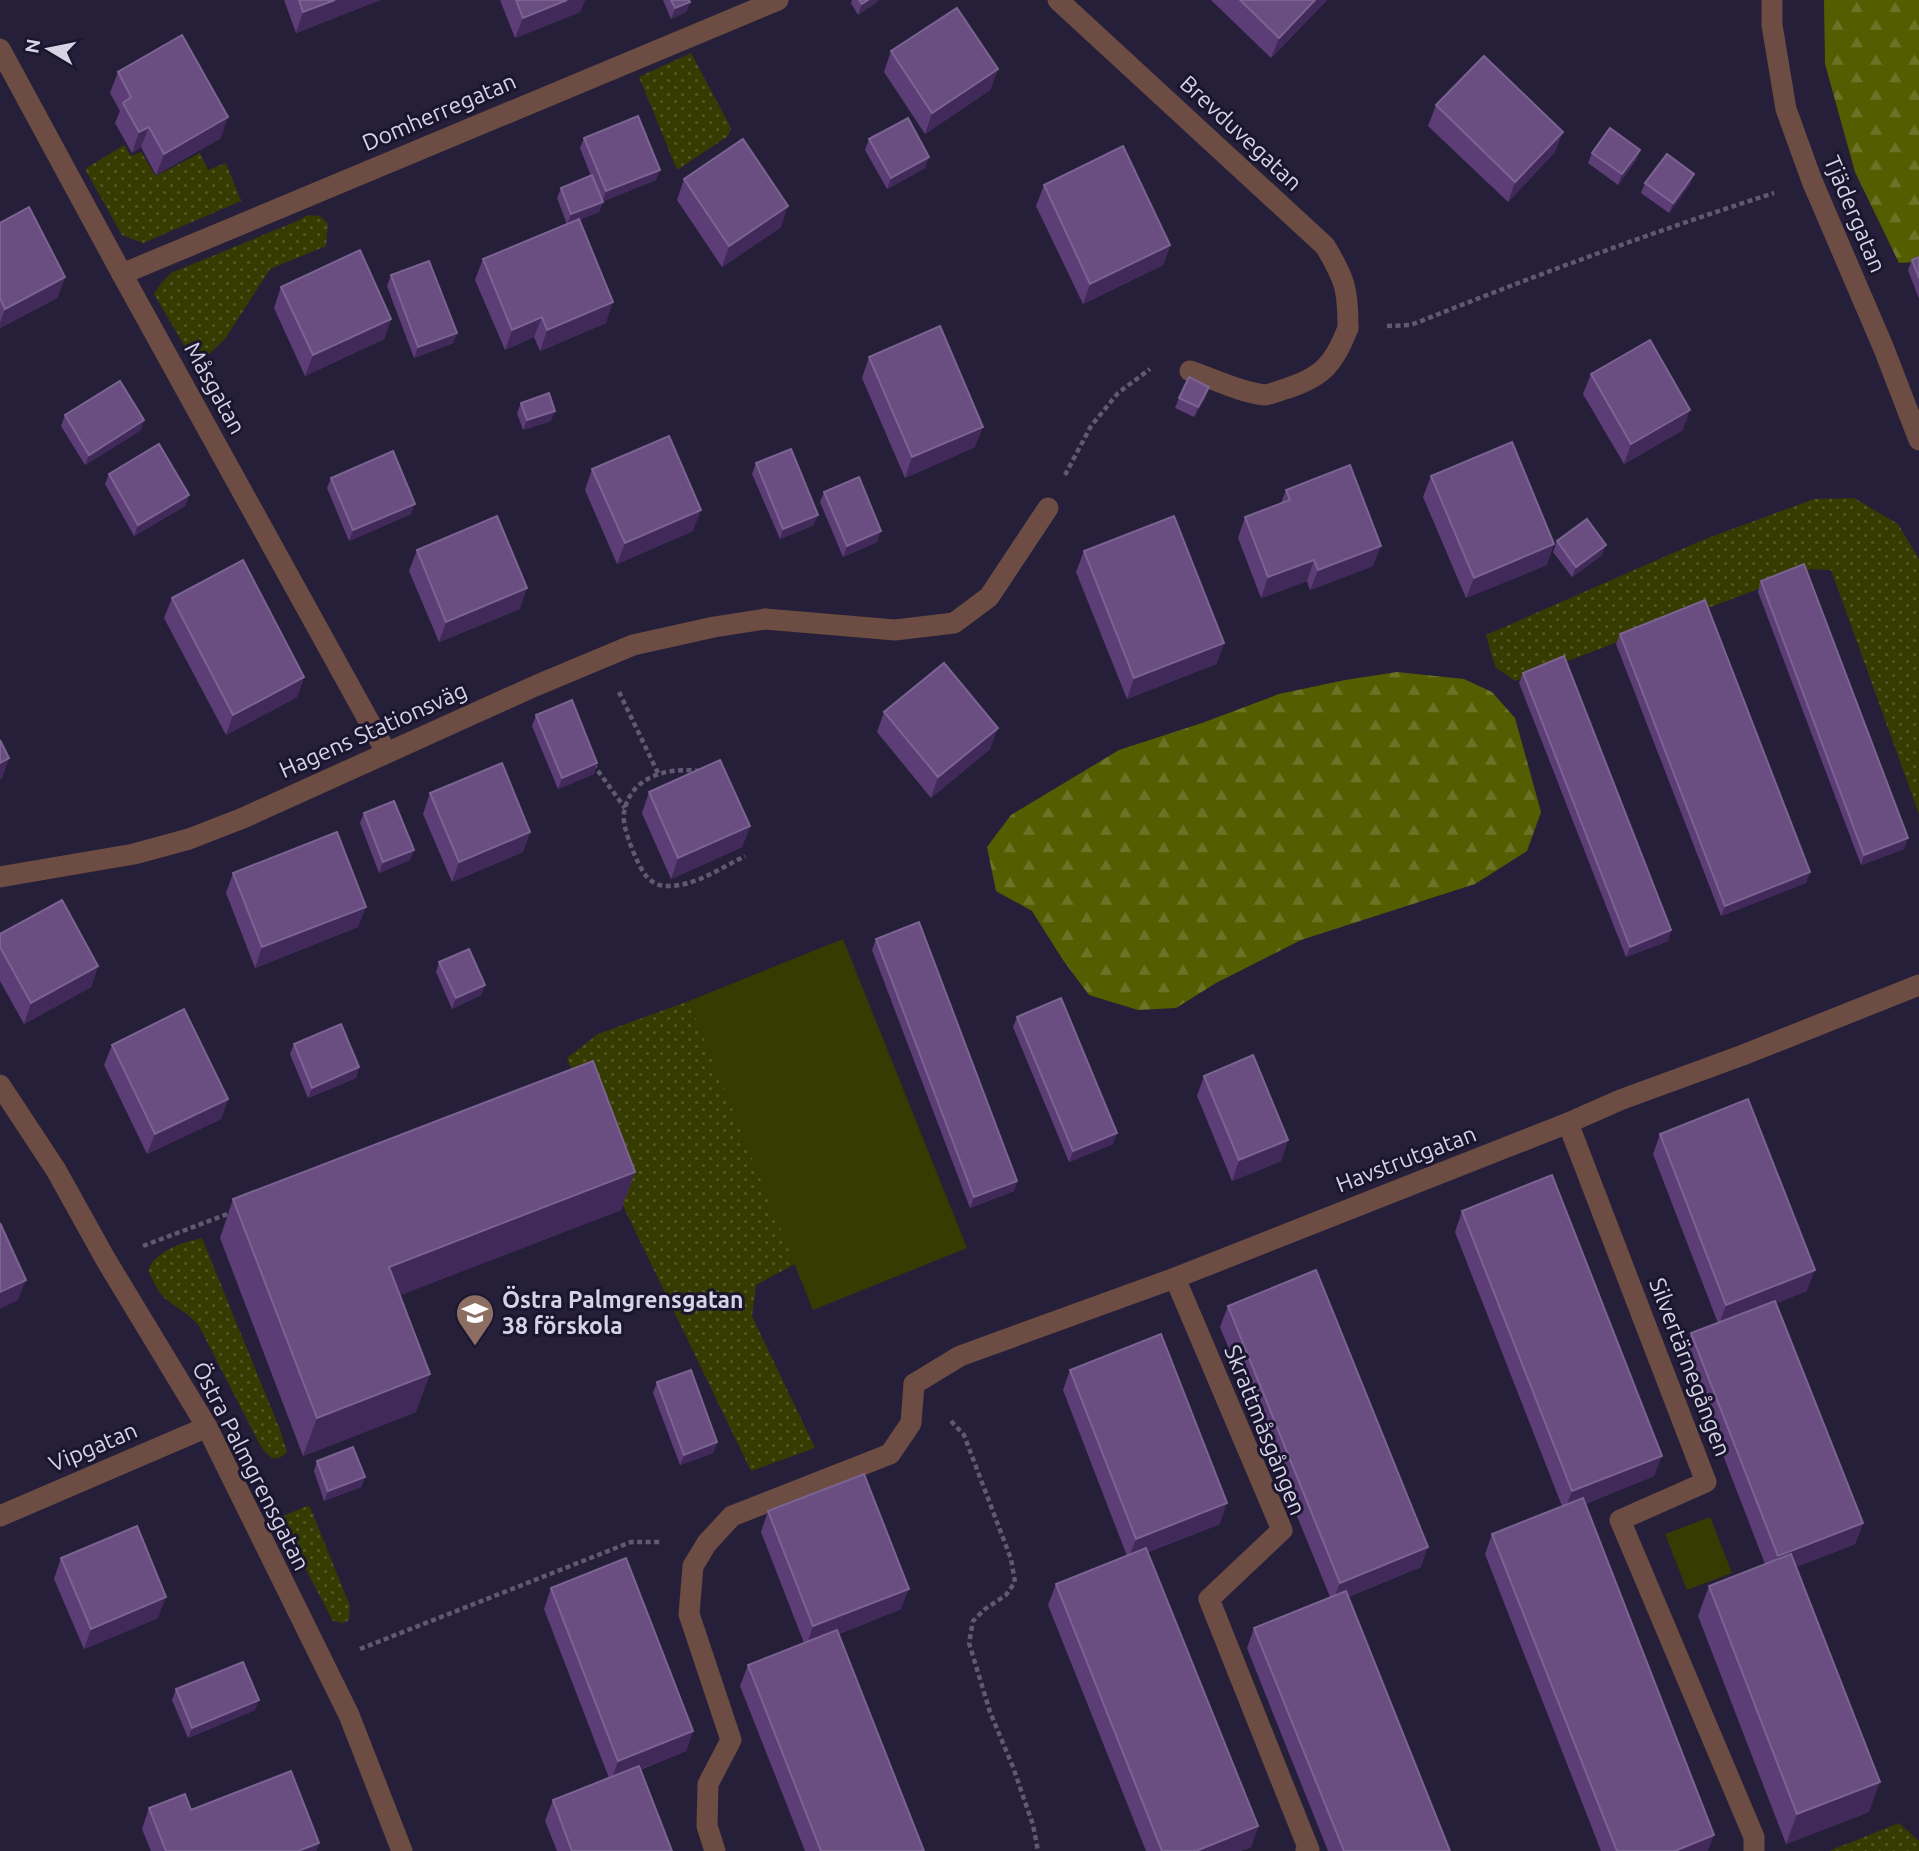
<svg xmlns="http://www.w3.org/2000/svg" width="1919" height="1851" font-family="Ubuntu,sans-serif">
  <defs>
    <pattern id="grass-dots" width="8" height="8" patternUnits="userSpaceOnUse" patternTransform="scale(1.75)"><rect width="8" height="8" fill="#363c01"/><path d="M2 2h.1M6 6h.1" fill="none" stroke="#525726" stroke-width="1.8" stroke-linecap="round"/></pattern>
    <pattern id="forest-firs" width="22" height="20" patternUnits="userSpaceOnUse" patternTransform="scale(1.75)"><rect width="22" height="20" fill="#555d01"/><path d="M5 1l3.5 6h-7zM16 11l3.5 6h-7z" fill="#6d7326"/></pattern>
  </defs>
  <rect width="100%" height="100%" fill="#251f3a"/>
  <!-- grass -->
  <g fill="url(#grass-dots)">
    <path d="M691,53l40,75 -3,8 -51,34 -38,-93z"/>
    <path d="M124,145l7,11 10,-4 15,24 44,-23 8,17 18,-7 15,38 -98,42 -21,-8 -37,-66z"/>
    <path d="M308,215l12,1 8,8 -2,22 -56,23 -45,70 -16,15 -15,8 -40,-68 5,-8 12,-13 124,-51z"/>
    <path d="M1854,498l44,26 21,35v255l-88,-244 -20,-1 -296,112 -20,-14 -9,-32 219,-96 109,-40z"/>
    <path d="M689,1001l106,263 -39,21 -4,31 63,132 -64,23 -126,-261 -58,-152 31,-24z"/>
    <path d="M202,1238l78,192 7,22c-13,13 -19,4 -27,-7l-61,-119c-9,-12 -21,-17 -32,-26 -9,-7 -14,-19 -19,-30 9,-20 33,-27 54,-32z"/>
    <path d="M307,1506l3,1 40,99 -1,14 -6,3 -10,-2 -54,-103z"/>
    <path d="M1899,1823l20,18v10h-90z"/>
  </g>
  <!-- forest -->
  <g fill="url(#forest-firs)">
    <path d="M1824,0h95v262l-20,1 -44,-91 -30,-108z"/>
    <path d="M1397,672l67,7 28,13 23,26 26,94 -14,39 -52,33 -174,56 -85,43 -40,25 -38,2 -49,-15 -26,-35 -31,-49 -36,-20 -9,-44 24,-32 108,-65 83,-27 77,-29 66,-14z"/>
  </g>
  <!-- green -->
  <g fill="#363c01">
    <path d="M843,939l124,309 -154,62 -124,-309z"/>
    <path d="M1710,1517l22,56 -45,17 -22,-56z"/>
  </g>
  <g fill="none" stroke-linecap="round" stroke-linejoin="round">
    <!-- path -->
    <g stroke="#5f5a72" stroke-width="4.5" stroke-dasharray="5 3.5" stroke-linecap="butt">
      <path d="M1387,326l24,-1c120,-48 241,-93 363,-132"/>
      <path d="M1065,475l26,-49 27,-33 32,-24"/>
      <path d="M619,692l39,81"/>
      <path d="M593,764l32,44"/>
      <path d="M700,771c-32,-4 -70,5 -76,42 -3,13 14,54 23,64 5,6 13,9 19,9 28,1 55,-18 79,-30"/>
      <path d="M143,1246l90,-34"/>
      <path d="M951,1421l13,14 47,124 4,23 -9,13 -21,14 -12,12 -4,22 21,69 23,55 20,58 5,26"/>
      <path d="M360,1649l271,-107h29"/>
    </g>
    <!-- lane -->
    <g stroke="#6c4c43" stroke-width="21">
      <path d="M1190,371c24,8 49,21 74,24 6,0 14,-4 21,-6 38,-12 49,-25 63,-61"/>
      <path d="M765,619l130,11 59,-7 35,-26 59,-89"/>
      <path d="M1568,1123l138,359 -86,38 134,317v14"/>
      <path d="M1175,1278l107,252 -73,69 100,251 -3,1"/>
      <path d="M715,1851l-8,-25 1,-42 23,-44 -42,-126 4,-48 14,-23 25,-27 158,-62 21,-31 3,-39"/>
    </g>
    <!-- street -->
    <g stroke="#6c4c43" stroke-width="21">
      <path d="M1058,0l267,246c20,33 23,43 23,82"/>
      <path d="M1772,0v25l14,84 26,72 72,168 35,91"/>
      <path d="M0,49l122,225 264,478"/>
      <path d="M122,274l656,-274"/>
      <path d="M0,877l134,-23 55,-15 54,-21 292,-132 98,-41 81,-18 51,-8"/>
      <path d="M0,1085l56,85 50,90 101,167 142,288 53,136"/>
      <path d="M914,1384l46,-28 215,-78 393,-155 52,-23 123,-45 176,-70"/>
      <path d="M0,1516l207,-89"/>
    </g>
  </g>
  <!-- wall -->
  <g fill="#5d3d76">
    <path d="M284,0h96l-84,33z"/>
    <path d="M500,0h85l-5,12 -65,26z"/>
    <path d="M663,0h26l1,2 -4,10 -15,7z"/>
    <path d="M852,0h26l-1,2 -19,13 -7,-12z"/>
    <path d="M1211,0h116l-56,58z"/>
    <path d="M891,51l107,18 -8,21 -65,44 -41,-62z"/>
    <path d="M118,72l103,66 -65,37 -15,-28 -9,6 -17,-30 5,-12 -10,-18z"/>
    <path d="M1436,105l119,47 -47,50 -80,-76z"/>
    <path d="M584,138l72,42 -53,21 -4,11 -20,8 27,103 -66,28 -6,-14 -29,13 -30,-70 8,-21 84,-35 -10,-26 4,-10 30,-12 -11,-28z"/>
    <path d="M869,139l56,29 -38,21 -22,-39z"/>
    <path d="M1640,150l-4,10 -18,25 -30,-22 4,-10z"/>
    <path d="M684,179l97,48 -59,40 -45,-67z"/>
    <path d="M1645,183l45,1 -21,29 -28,-20z"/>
    <path d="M1044,185l126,60 -7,20 -80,39 -47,-98z"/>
    <path d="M0,223l65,54 -8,21 -57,30z"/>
    <path d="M1919,257v42l-11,-29 4,-10z"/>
    <path d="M391,275l66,58 -4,10 -39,15 -27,-72z"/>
    <path d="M281,287l110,32 -7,20 -79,37 -31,-68z"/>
    <path d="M869,357l106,90 -70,31 -43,-100z"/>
    <path d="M1591,374l92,56 -59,34 -41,-70z"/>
    <path d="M1206,397l-12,20 -19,-9 4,-10z"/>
    <path d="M521,403l30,18 -28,9 -6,-17z"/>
    <path d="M65,415l76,15 -56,35 -24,-39z"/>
    <path d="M756,463l58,62 -34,14 -28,-65z"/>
    <path d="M592,469l101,62 -76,33 -32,-74z"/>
    <path d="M109,474l80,21 -4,11 -51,30 -29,-52z"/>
    <path d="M1431,476l116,89 -81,33 -43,-101z"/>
    <path d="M331,478l80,36 -62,27 -22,-53z"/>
    <path d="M1286,490l87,76 -63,24 -3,-9 -46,17 -23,-60 7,-21 36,-14z"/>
    <path d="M824,492l53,50 -34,15 -23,-55z"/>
    <path d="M1557,541l45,14 -30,22 -19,-25z"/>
    <path d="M417,550l103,59 -81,33 -30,-71z"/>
    <path d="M1084,551l140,92 -8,21 -89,35 -51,-127z"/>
    <path d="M1761,581l143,268 -43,16 -103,-273z"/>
    <path d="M172,598l132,79 -7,20 -71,38 -62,-117z"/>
    <path d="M1620,634l186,249 -85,33 -105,-272z"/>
    <path d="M1523,673l148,257 -3,11 -42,16 -107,-274z"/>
    <path d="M884,712l106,37 -59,49 -54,-66z"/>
    <path d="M536,715l61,48 -3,11 -36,15 -26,-63z"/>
    <path d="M649,792l101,34 -8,21 -71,32 -29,-66z"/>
    <path d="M430,793l100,39 -7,20 -71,30 -29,-68z"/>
    <path d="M364,813l50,37 -4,10 -31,13 -19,-50z"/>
    <path d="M233,873l125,54 -103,41 -29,-75z"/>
    <path d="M0,934l98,32 -7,21 -67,37 -24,-43z"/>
    <path d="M876,939l141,242 -3,10 -44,17 -98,-258z"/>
    <path d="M439,962l46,23 -4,10 -29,14 -16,-37z"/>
    <path d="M1017,1017l96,127 -44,18 -56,-135z"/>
    <path d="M294,1044l65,23 -3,11 -48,20 -18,-44z"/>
    <path d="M112,1045l116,54 -7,20 -74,35 -43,-89z"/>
    <path d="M1204,1076l84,64 -7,21 -49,20 -35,-85z"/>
    <path d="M1660,1134l147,157 -31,12 87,220 -8,21 -59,23 73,245 -83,32 -88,-228 11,-30 56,-22 -81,-210 7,-21 27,-10 -65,-169z"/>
    <path d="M635,1172l-14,38 -221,85 16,117 -113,44 -83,-218 13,-39z"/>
    <path d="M1462,1211l192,265 -69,28 123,347h-107l-116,-297 7,-20 70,-28 -107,-274z"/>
    <path d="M1228,1306l193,261 -73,30 102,254h-122l-81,-203 7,-20 76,-31 -110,-270z"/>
    <path d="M1070,1370l150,154 -72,28 110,274 -7,21 -11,4h-94l-98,-246 8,-21 71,-28 -64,-166z"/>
    <path d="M657,1382l60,60 -4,11 -33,12 -27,-72z"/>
    <path d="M317,1461l48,16 -4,10 -37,14 -10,-30z"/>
    <path d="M768,1511l133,98 -62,25 85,217h-119l-65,-165 8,-21 56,-22 -43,-111z"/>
    <path d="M61,1558l97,60 -74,31 -30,-70z"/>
    <path d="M551,1588l142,143 -7,20 -46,19 32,81h-115l-12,-30 8,-21 56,-22 -65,-169z"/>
    <path d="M176,1689l79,21 -67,28 -16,-38z"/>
    <path d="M149,1808l42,2 128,33 -3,8h-165l-9,-22z"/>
  </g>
  <!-- shaded-wall -->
  <g fill="#412a59">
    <path d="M335,0h45l-84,33 7,-21z"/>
    <path d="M567,0h18l-5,12 -65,26 8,-20z"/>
    <path d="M868,0h10l-1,2 -19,13 4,-11z"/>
    <path d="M1315,0h12l-56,58 8,-20z"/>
    <path d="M690,2l-4,10 -15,7 4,-11z"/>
    <path d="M998,69l-8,21 -65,44 7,-21z"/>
    <path d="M228,117l-7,21 -65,37 8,-21z"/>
    <path d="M149,127l-8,20 -9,6 7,-21z"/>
    <path d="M1563,132l-8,20 -47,50 7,-20z"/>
    <path d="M1640,150l-4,10 -18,25 4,-11z"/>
    <path d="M929,157l-4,11 -38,21 4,-11z"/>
    <path d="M660,170l-4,10 -54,22 4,-11z"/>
    <path d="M1694,174l-4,10 -21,29 4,-10z"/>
    <path d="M603,202l-4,10 -32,13 4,-11z"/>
    <path d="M788,206l-7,21 -59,40 7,-21z"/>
    <path d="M1170,245l-7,20 -80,39 7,-20z"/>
    <path d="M65,277l-8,21 -57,30v-5l5,-14z"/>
    <path d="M613,302l-7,21 -66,28 7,-21z"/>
    <path d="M542,317l-8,20 -29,13 7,-20z"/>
    <path d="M391,319l-7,20 -79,37 8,-21z"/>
    <path d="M457,333l-4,10 -39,15 4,-11z"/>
    <path d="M1209,387l-3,10 -12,20 4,-10z"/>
    <path d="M1690,410l-7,20 -59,34 7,-20z"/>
    <path d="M555,411l-4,10 -28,9 4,-10z"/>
    <path d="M144,420l-3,10 -56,35 4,-10z"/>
    <path d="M983,427l-8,20 -70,31 7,-21z"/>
    <path d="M189,495l-4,11 -51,30 4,-11z"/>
    <path d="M415,504l-4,10 -62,27 4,-11z"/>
    <path d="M701,510l-8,21 -76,33 8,-21z"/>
    <path d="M818,515l-4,10 -34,14 3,-10z"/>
    <path d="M881,531l-4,11 -34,15 4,-11z"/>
    <path d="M1554,544l-7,21 -81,33 8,-20z"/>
    <path d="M1606,545l-4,10 -30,22 4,-10z"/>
    <path d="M1381,546l-8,20 -63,24 8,-20z"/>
    <path d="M1314,560l-7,21 -46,17 7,-21z"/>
    <path d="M527,588l-7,21 -81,33 7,-20z"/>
    <path d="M1224,643l-8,21 -89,35 7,-21z"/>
    <path d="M304,677l-7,20 -71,38 7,-20z"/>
    <path d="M998,728l-8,21 -59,49 7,-21z"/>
    <path d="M9,758l-7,21 -2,1v-17z"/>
    <path d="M597,763l-3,11 -36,15 4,-11z"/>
    <path d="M750,826l-8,21 -71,32 7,-21z"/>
    <path d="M530,832l-7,20 -71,30 7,-20z"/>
    <path d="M1908,838l-4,11 -43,16 3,-10z"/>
    <path d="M414,850l-4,10 -31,13 4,-11z"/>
    <path d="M1810,872l-4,11 -85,33 4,-10z"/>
    <path d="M366,907l-8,20 -103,41 7,-21z"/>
    <path d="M1671,930l-3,11 -42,16 4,-10z"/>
    <path d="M98,966l-7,21 -67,37 7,-21z"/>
    <path d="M485,985l-4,10 -29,14 4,-11z"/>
    <path d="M359,1067l-3,11 -48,20 4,-10z"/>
    <path d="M228,1099l-7,20 -74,35 8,-20z"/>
    <path d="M1117,1133l-4,11 -44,18 4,-11z"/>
    <path d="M1288,1140l-7,21 -49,20 7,-21z"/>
    <path d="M635,1172l-14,38 -246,95 14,-38z"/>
    <path d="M1017,1181l-3,10 -44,17 4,-11z"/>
    <path d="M1815,1270l-8,21 -88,34 7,-20z"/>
    <path d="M26,1280l-8,20 -18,9v-17z"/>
    <path d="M430,1374l-14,38 -113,44 14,-38z"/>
    <path d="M717,1442l-4,11 -33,12 4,-10z"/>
    <path d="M1662,1456l-8,20 -90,36 8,-21z"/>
    <path d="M365,1477l-4,10 -37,14 4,-10z"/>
    <path d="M1227,1503l-7,21 -92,35 8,-20z"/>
    <path d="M1863,1523l-8,21 -85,33 8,-21z"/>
    <path d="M1428,1547l-7,20 -89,36 8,-20z"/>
    <path d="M909,1589l-8,20 -95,38 7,-21z"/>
    <path d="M166,1597l-8,21 -74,31 7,-20z"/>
    <path d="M259,1700l-4,10 -67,28 4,-10z"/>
    <path d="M693,1731l-7,20 -75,30 7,-20z"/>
    <path d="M1880,1782l-11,30 -83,32 11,-30z"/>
    <path d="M1258,1826l-7,21 -11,4h-44z"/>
    <path d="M1714,1835l-6,16h-33z"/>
    <path d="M319,1843l-3,8h-18z"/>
  </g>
  <!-- building -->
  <g fill="#6a4e82" stroke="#7b6392" stroke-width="2">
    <path d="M299,0h36l-32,12z"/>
    <path d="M516,0h51l-44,18z"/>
    <path d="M671,0h18l1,2 -15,6z"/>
    <path d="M859,0h9l-6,4z"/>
    <path d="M1240,0h75l-36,38z"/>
    <path d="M957,8l41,61 -66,44 -41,-62z"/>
    <path d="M182,35l46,82 -64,37 -15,-27 -10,5 -6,-11 -10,-18 8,-6 -13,-25z"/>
    <path d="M1484,56l79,76 -48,50 -79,-77z"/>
    <path d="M638,116l22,54 -54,21 -22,-53z"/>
    <path d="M908,118l21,39 -38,21 -22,-39z"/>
    <path d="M1610,128l30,22 -18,24 -30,-21z"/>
    <path d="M743,139l45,67 -59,40 -45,-67z"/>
    <path d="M1123,146l47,99 -80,39 -46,-99z"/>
    <path d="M1667,154l27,20 -21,29 -28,-20z"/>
    <path d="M592,175l11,27 -32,12 -10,-26z"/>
    <path d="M29,207l36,70 -60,32 -5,-11v-75z"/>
    <path d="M579,219l34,83 -66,28 -5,-13 -30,13 -29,-71z"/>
    <path d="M360,250l31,69 -78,36 -32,-68z"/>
    <path d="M1919,257v21l-7,-18z"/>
    <path d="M429,261l28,72 -39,14 -27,-72z"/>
    <path d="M940,326l43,101 -71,30 -43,-100z"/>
    <path d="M1650,340l40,70 -59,34 -40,-70z"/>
    <path d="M1189,377l20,10 -11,20 -19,-9z"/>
    <path d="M120,381l24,39 -55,35 -24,-40z"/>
    <path d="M549,393l6,18 -28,9 -6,-17z"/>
    <path d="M669,436l32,74 -76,33 -33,-74z"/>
    <path d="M1512,442l42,102 -80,34 -43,-102z"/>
    <path d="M159,444l30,51 -51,30 -29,-51z"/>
    <path d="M791,449l27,66 -35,14 -27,-66z"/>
    <path d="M393,451l22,53 -62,26 -22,-52z"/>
    <path d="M1350,465l31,81 -63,24 -4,-10 -46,17 -23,-60 45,-17 -4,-10z"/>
    <path d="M859,477l22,54 -34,15 -23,-54z"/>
    <path d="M497,516l30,72 -81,34 -29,-72z"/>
    <path d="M1174,516l50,127 -90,35 -50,-127z"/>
    <path d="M1587,519l19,26 -30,22 -19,-26z"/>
    <path d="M243,560l61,117 -71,38 -61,-117z"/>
    <path d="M1804,564l104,274 -44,17 -103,-274z"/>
    <path d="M1705,600l105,272 -85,34 -105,-272z"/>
    <path d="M1564,656l107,274 -41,17 -107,-274z"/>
    <path d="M944,663l54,65 -60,49 -54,-65z"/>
    <path d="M572,700l25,63 -35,15 -26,-63z"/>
    <path d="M0,740l9,18 -9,5z"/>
    <path d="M720,760l30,66 -72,32 -29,-66z"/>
    <path d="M502,763l28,69 -71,30 -29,-69z"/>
    <path d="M394,801l20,49 -31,12 -19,-49z"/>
    <path d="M337,832l29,75 -104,40 -29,-74z"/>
    <path d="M62,900l36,66 -67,37 -31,-56v-13z"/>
    <path d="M919,922l98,259 -43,16 -98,-258z"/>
    <path d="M469,949l16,36 -29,13 -17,-36z"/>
    <path d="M1061,998l56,135 -44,18 -56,-134z"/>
    <path d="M184,1009l44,90 -73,35 -43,-89z"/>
    <path d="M341,1024l18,43 -47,21 -18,-44z"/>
    <path d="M1253,1055l35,85 -49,20 -35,-84z"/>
    <path d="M593,1061l42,111 -246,95 41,107 -113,44 -84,-219z"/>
    <path d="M1748,1099l67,171 -89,35 -66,-171z"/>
    <path d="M1552,1175l110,281 -90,35 -110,-280z"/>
    <path d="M0,1223l26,57 -26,12z"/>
    <path d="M1316,1270l112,277 -88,36 -112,-277z"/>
    <path d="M1775,1301l88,222 -85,33 -87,-223z"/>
    <path d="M1161,1334l66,169 -91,36 -66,-169z"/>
    <path d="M691,1370l26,72 -33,13 -27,-73z"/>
    <path d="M353,1447l12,30 -37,14 -11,-30z"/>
    <path d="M864,1474l45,115 -96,37 -45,-115z"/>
    <path d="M1583,1498l131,337 -39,16h-58l-125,-317z"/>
    <path d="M137,1526l29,71 -75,32 -30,-71z"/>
    <path d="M1146,1548l112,278 -62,25h-34l-106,-267z"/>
    <path d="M1791,1554l89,228 -83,32 -88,-228z"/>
    <path d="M626,1558l67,173 -75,30 -67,-173z"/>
    <path d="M1346,1591l104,260h-106l-90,-223z"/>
    <path d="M837,1630l87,221h-103l-73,-186z"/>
    <path d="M243,1662l16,38 -67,28 -16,-39z"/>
    <path d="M639,1766l33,85h-100l-19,-51z"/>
    <path d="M291,1771l28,72 -21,8h-132l-17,-43 36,-14 6,16z"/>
  </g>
  <!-- icons -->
  <defs>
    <g id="school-pin" transform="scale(2.0125)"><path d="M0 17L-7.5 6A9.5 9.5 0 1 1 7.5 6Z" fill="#8d6e63" stroke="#1b162f"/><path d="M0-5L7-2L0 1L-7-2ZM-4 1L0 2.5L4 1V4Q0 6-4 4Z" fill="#fff"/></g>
  </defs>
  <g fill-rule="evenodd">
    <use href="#school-pin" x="475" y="1313"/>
  </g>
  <g text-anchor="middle" stroke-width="6" stroke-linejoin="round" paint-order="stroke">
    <!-- street labels -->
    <g font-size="23" fill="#d6d4e5" stroke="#1b162f">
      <text transform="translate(439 112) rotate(-23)" y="8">Domherregatan</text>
      <text transform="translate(1241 133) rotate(43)" y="8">Brevduvegatan</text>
      <text transform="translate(1855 214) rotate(67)" y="8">Tjädergatan</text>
      <text transform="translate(215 388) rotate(61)" y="8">Måsgatan</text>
      <text transform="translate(373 730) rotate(-24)" y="8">Hagens Stationsväg</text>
      <text transform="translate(1406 1159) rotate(-21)" y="8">Havstrutgatan</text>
      <text transform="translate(1690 1367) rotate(69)" y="8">Silvertärnegången</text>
      <text transform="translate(1265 1430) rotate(68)" y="8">Skrattmåsgången</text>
      <text transform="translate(93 1447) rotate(-23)" y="8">Vipgatan</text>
      <text transform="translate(251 1466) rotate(63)" y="8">Östra Palmgrensgatan</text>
    </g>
    <!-- poi labels -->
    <g font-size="23" font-weight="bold" fill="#d6d4e5" stroke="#1b162f" text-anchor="start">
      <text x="502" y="1308">Östra Palmgrensgatan<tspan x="502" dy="26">38 förskola</tspan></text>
    </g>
  </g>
  <!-- north arrow -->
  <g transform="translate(49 49) rotate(280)" stroke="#1b162f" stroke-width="5" paint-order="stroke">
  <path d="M0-5L12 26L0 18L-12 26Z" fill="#d6d4e5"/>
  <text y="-10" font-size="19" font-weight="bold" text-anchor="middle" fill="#d6d4e5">N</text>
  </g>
</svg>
